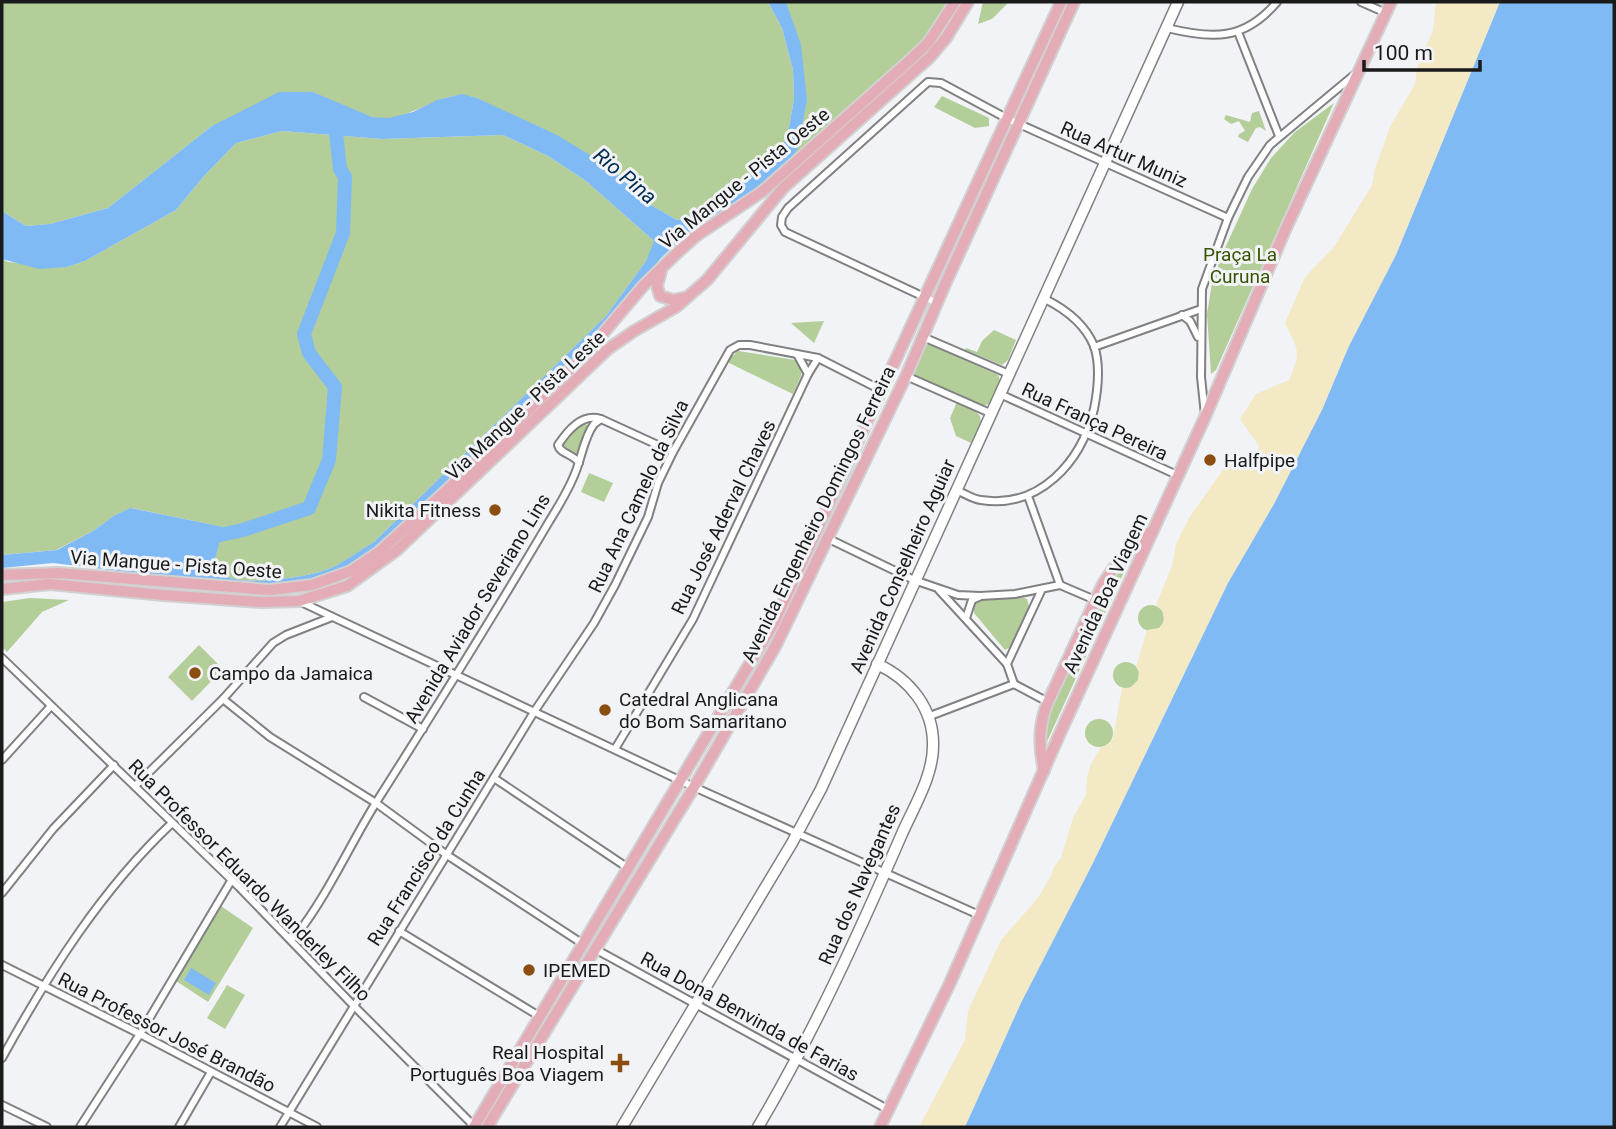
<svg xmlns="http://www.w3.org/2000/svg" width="1616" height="1129" font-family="Roboto,sans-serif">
  <rect width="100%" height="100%" fill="#f2f3f6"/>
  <!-- green -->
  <g fill="#b3ce98">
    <path d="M2,2h766l14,26 11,42 1,29 -7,39 -16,23 -87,58 -7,1 -35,-20 -29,-31 -136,-71c-35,-10 -55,16 -88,20 -25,3 -54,-16 -76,-26l-101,34 -104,82 -58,16 -24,2 -24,-15z"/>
    <path d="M786,2h162l-19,31 -23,25 -118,105 19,-63z"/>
    <path d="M983,2h26l-17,17 -14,5z"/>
    <path d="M942,96l47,22v8l-14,2 -41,-21z"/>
    <path d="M1334,103l-118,267 -5,4 -4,-60 5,-31 9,-26 31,-68 19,-31 24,-26z"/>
    <path d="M1259,111l7,20 -6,-4 -4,1 -8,14 -10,-5 1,-3 6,-3 -6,-10 -8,3 -7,-5 2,-4 24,7 2,-9z"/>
    <path d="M282,131l100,8 121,-4 45,21 38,25 69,61 -9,19 -40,55 -232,226c-14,9 -28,19 -43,26 -19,9 -85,18 -103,9 -7,-3 -9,-10 -13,-17l7,-33 -90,-19 -17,7 -22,16 -37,19 -54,5v-296l6,3 59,5 18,-6 91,-51 28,-34 32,-33z"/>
    <path d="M824,321l-10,22 -23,-20z"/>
    <path d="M994,330l22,10 -8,20 -6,5 -37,-15 1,-2 11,4 5,-11z"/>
    <path d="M930,344l68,31 2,5 -11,24 -7,2 -68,-31 -2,-3 10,-27z"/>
    <path d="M738,351l57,9 7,7 -1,9 -8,18 -64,-31v-4z"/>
    <path d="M957,402l16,7 7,7 1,6 -10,21 -15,-7 -6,-18z"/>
    <path d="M580,423h6l2,6 -10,23 -5,2 -10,-9z"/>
    <path d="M589,473l24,10 -9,19 -23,-10z"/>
    <path d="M1124,564l2,4 -81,178 -1,-27 60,-134z"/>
    <path d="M30,598l39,2 -27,12 -35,40 -5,-5v-45z"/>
    <path d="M1024,598l3,1 2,7 -17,40 -7,4 -31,-37v-11l6,-3z"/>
    <circle cx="1151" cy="618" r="13"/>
    <path d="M199,645l24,24 -31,32 -24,-24z"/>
    <circle cx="1126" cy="675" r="13"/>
    <circle cx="1099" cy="733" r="14"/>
    <path d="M221,906l32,22 -45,74 -32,-21z"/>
    <path d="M227,985l18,10 -20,34 -18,-11z"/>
  </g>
  <!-- sand -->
  <path fill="#f3e9c4" d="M1436,2h64l-104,253 -47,91 -27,64 -48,94 -46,79 -135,280 -72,140 -56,124h-46l46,-87 3,-29 33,-71 36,-41 14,-23 3,-9 7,-9 12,-40 13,-23 1,-17 4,-14 10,-17 7,-2 5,-7 9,-50h8l8,-8 1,-8 -3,-5 11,-37 12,-2 5,-6 -1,-11 -7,-6 16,-39 4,-22 13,-26 38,-54 13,-2 17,-8 2,-8 -19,-27 16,-25 33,-14c13,-29 9,-29 -4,-57l20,-46 29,-30 38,-62 3,-16 15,-42 25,-43 2,-16 16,-38z"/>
  <!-- water -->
  <g fill="#80baf5">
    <path d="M768,2h18l15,43 6,55 -9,48 -10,15 -31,25 -71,46 -25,24 -52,64 -38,39 -175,172 -40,31 -51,19 -29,4 -43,-2 -180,-22 -51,5v-13l55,-5 36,-19 22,-16 16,-7 92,19 -8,33c4,7 6,14 13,17 18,9 84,0 103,-9 15,-7 29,-18 43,-26l232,-226 40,-55 8,-20 -68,-60 -38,-25 -45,-21 -121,4 -100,-8 -46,12 -32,33 -28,34 -91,51 -18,6 -28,2 -37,-10v-48l24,15 24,-2 58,-16 104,-82 67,-34h34l59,25 16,1 25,-6 24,-12 25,-6 15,4 80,37 56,34 29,31 35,20 7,-1 87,-58 16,-23 7,-39 -1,-29 -11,-42z"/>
    <path d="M1500,2h114v1125h-649l56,-124 72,-140 135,-280 46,-79 48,-94 27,-64 47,-91z"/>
    <path d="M191,968l25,15 -7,12 -25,-15z"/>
  </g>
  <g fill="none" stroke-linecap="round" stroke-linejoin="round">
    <!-- river -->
    <path stroke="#80baf5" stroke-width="14" d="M207,544l4,-7 32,-7 66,-22 20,-48 6,-73 -26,-34 -5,-19 39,-101 2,-56 -5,-8 -5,-45"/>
    <!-- street casing -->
    <g stroke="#808183" stroke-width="10">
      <g id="street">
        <path d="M1361,2l25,11"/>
        <path d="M1167,28c45,11 77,13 110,-26"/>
        <path d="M1238,32l41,104"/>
        <path d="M937,303l-152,-71 -4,-7 1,-8 6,-9 140,-126 13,1 67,36 220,99"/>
        <path d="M1182,315l8,6 8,16"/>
        <path d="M923,337l86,37"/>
        <path d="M1094,347l107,-38"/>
        <path d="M797,354l11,20"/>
        <path d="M906,376l84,37"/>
        <path d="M1000,394l177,81"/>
        <path d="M1205,415l-4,-38 1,-88 26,-71 20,-41 22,-32 84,-70"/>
        <path d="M579,463c-5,-9 -19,-9 -21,-18 10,-15 24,-32 43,-26"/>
        <path d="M956,490c8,3 16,9 25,10 58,9 100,-37 113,-91 4,-20 7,-43 0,-63 -9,-22 -29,-37 -49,-47"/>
        <path d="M1028,496l32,89"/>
        <path d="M829,539l85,41 44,15 22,1 35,-2 45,-9 35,15"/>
        <path d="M939,590l68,74 7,20 34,18"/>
        <path d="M301,602l393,185 285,128"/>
        <path d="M966,618l6,-18 7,-3"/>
        <path d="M2,658l237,229 114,118 121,121"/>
        <path d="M1007,664l35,-75"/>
        <path d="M364,697l59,32"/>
        <path d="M223,699l47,38 106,66 71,52 136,89"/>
        <path d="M930,716l84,-32"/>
        <path d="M615,749l78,-130 115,-245 10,-16"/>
        <path d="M2,760l49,-54"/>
        <path d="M494,778l134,90"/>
        <path d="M135,786l88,-87 50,-56 13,-8 46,-18"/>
        <path d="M2,893l51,-64 61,-64"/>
        <path d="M399,931l140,85"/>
        <path d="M288,937h7c33,-42 54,-91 82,-136 59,-93 117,-186 173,-281 10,-16 21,-34 27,-52 5,-14 8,-32 17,-44l7,-5 72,33"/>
        <path d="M595,949l294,161"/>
        <path d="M2,965l138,69 177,93"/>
        <path d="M2,1058c47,-85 99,-168 170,-235"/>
        <path d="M2,1105l45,22"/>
        <path d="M80,1127l60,-93 91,-153"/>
        <path d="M179,1127l32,-55"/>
        <path d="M280,1127l254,-415 60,-89 21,-38 33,-68 10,-34 15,-31 57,-102 9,-5h11l68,13 63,32"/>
      </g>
    </g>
    <!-- secondary casing -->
    <g stroke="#808183" stroke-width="13">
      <g id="secondary">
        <path d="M622,1127l170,-284 29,-54 357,-787"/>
        <path d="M758,1127c55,-93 100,-192 143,-291 12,-28 32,-59 32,-90 1,-37 -23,-67 -56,-82"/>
      </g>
    </g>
    <!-- primary casing -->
    <g stroke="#d1d1d1" stroke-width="14">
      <g id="primary">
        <path d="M661,271l-4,15 3,10 13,4 10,-2"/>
        <path d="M2,575l56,-2 212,17 42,-5 39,-14 28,-19 67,-61 137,-134 61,-72 33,-32 19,-17 67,-45 146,-130 19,-18 27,-41"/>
        <path d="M2,589l48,-5 113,11 98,7 38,-1 48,-15 50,-36 211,-201 26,-18 42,-24 31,-27 76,-92 147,-131 16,-19 22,-36"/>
        <path d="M1044,771c-5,-24 -6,-46 4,-69l55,-118 10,-15 36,-36"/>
        <path d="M474,1127l300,-504 287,-621"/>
        <path d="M487,1127l207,-340 82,-142 130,-269 40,-94 128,-280"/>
        <path d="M880,1127l70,-144 111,-252 144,-314 81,-189 105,-226"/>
      </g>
    </g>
    <!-- street -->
    <use href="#street" stroke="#fff" stroke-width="6"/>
    <!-- secondary -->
    <use href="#secondary" stroke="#fff" stroke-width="10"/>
    <!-- primary -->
    <use href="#primary" stroke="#e4acb6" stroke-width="10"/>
  </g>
  <!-- markers -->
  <g fill="#8b4d10" stroke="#f2f3f6" stroke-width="2.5">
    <circle cx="1210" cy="460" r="7"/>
    <circle cx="495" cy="510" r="7"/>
    <circle cx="195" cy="673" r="7"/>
    <circle cx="605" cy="710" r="7"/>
    <circle cx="529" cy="970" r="7"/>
    <path d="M616.5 1052.5h7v7h7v7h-7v7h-7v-7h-7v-7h7z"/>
  </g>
  <g text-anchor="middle" stroke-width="6" stroke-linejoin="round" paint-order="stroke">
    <!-- street labels -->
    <g font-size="19" fill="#1a1a1b" stroke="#f2f3f6">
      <text transform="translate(1124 154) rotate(24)" y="7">Rua Artur Muniz</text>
      <text transform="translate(744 178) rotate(-39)" y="7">Via Mangue - Pista Oeste</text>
      <text transform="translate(525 405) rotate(-43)" y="7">Via Mangue - Pista Leste</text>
      <text transform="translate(1095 421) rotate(25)" y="7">Rua França Pereira</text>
      <text transform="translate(638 496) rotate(-65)" y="7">Rua Ana Camelo da Silva</text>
      <text transform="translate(818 514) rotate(-64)" y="7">Avenida Engenheiro Domingos Ferreira</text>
      <text transform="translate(723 517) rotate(-64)" y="7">Rua José Aderval Chaves</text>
      <text transform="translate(176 564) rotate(4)" y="7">Via Mangue - Pista Oeste</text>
      <text transform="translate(902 566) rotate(-66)" y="7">Avenida Conselheiro Aguiar</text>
      <text transform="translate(1105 593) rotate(-65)" y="7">Avenida Boa Viagem</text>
      <text transform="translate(477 608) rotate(-59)" y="7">Avenida Aviador Severiano Lins</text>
      <text transform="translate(426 857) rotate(-58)" y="7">Rua Francisco da Cunha</text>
      <text transform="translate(250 880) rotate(45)" y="7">Rua Professor Eduardo Wanderley Filho</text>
      <text transform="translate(859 884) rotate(-66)" y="7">Rua dos Navegantes</text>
      <text transform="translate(750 1016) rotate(29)" y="7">Rua Dona Benvinda de Farias</text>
      <text transform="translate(167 1032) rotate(27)" y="7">Rua Professor José Brandão</text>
    </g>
    <!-- park labels -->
    <g font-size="19" fill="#365402" stroke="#f2f3f6">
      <text x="1240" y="261">Praça La<tspan x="1240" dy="22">Curuna</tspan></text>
    </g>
    <!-- poi labels -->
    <g font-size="19" fill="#1a1a1b" stroke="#f2f3f6" text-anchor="start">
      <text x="1224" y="467">Halfpipe</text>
      <text x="481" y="517" text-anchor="end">Nikita Fitness</text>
      <text x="209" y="680">Campo da Jamaica</text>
      <text x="619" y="706">Catedral Anglicana<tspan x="619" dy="22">do Bom Samaritano</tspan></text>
      <text x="543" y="977">IPEMED</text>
      <text x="604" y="1059" text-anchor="end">Real Hospital<tspan x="604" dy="22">Português Boa Viagem</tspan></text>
    </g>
    <!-- water labels -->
    <g font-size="21" font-style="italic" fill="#002c51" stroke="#f2f3f6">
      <text transform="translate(625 176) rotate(40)" y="7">Rio Pina</text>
    </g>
  </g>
  <!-- border -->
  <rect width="1616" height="1129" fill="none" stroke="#1a1a1b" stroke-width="7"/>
  <!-- scale -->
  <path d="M1364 60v10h116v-10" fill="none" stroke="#1a1a1b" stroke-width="3.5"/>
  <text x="1374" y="60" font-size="21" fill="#1a1a1b" stroke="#f2f3f6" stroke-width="5" paint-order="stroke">100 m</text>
</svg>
